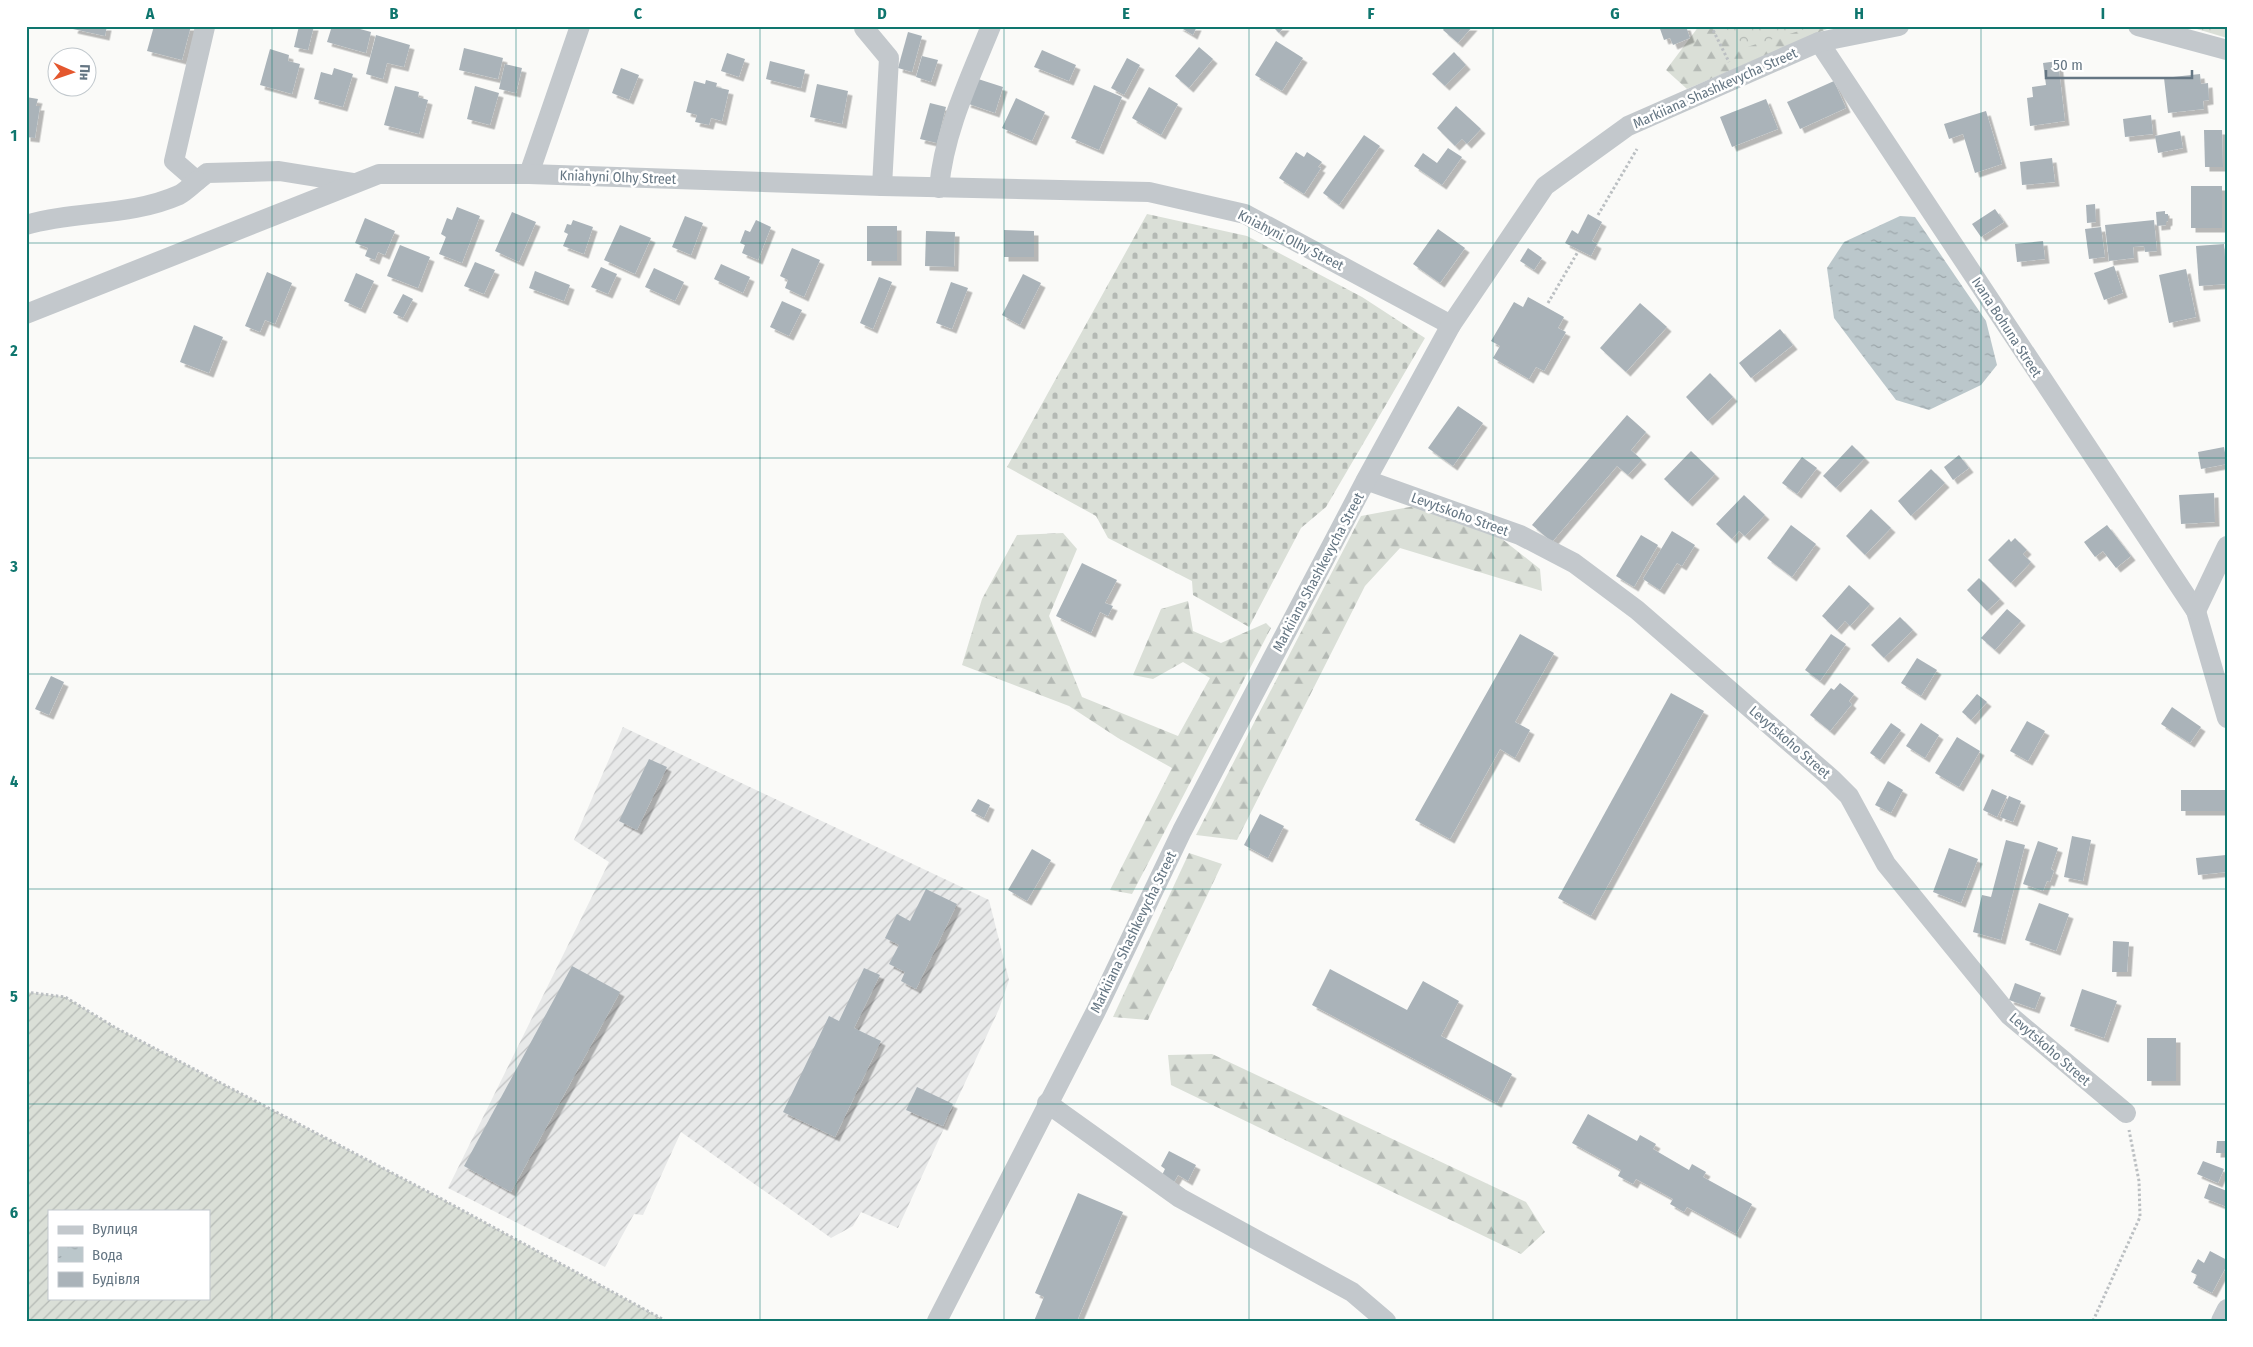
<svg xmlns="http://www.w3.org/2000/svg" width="2253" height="1347" font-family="'Fira Sans Condensed',sans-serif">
  <defs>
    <pattern id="industrial-furrows" width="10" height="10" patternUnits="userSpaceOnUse" patternTransform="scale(1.25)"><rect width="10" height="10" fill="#e8e9e9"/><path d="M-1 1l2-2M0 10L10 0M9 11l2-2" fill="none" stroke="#c0c1c2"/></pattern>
    <pattern id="forest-firs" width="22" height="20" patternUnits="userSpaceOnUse" patternTransform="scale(1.25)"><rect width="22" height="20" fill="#dadfd7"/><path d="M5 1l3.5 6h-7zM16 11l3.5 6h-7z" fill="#b4b9b4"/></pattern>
    <pattern id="cemetery-stones" width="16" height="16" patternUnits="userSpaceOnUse" patternTransform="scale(1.25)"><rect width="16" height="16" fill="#dadfd7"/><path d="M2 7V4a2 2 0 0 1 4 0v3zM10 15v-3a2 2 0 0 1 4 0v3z" fill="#b4b9b4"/></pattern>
    <pattern id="park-crowns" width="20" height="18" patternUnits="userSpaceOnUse" patternTransform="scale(1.25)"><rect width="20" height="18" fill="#dadfd7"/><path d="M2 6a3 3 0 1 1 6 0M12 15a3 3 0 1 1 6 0" fill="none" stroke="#b4b9b4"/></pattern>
    <pattern id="garden-furrows" width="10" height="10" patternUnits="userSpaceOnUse" patternTransform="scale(1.25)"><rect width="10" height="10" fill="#dadfd7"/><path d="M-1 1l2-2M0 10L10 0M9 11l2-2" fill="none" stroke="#b4b9b4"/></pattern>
    <pattern id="water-ripples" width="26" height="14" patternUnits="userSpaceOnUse" patternTransform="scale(1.25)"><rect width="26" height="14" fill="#bbc7cb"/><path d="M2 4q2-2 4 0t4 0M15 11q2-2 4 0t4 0" fill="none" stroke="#9ca6aa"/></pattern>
    <filter id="shadow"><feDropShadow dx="4.5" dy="4.5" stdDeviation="0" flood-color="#0004"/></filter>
  </defs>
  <rect width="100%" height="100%" fill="#fafaf8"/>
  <!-- industrial -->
  <path fill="url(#industrial-furrows)" d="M623,727l366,173 20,80 -10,29 -101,219 -37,-16 -8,14 -22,12 -150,-106 -38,83 -9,-1 -29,53 -157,-79 161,-326 -35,-22z"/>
  <!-- forest -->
  <g fill="url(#forest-firs)">
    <path d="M1699,26h135l-147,63 -21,-19z"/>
    <path d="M1415,506l82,29 43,34 2,22 -142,-43 -35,38 -128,254 -41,-5 165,-319z"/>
    <path d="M1063,533l14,16 -28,67 33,81 96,39 32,-58 -27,-16 -30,17 -20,-4 28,-66 27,-8 5,30 28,12 45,-20 5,5 -139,266 -22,-4 62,-122 -54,-30 -49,-32 -107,-41 20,-66 35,-64z"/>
    <path d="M1189,853l33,11 -74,156 -35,-3z"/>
    <path d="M1212,1054l314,148 19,30 -24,22 -350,-169 -3,-30z"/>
  </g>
  <!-- cemetery -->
  <path fill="url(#cemetery-stones)" d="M1147,214l100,22 115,61 63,41 -99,169 -25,21 -52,99 -56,-32 -1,-14 -84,-43 -12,-22 -89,-49z"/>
  <!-- park -->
  <g fill="url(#park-crowns)">
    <path d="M1723,26h92l-68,21z"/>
    <path d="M2187,26h40v12z"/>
  </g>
  <!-- garden -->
  <path fill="url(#garden-furrows)" fill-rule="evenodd" d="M26,992l39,5 51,31 320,168 230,125h-640zM49,1211h160v87h-160z"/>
  <!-- water -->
  <path fill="url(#water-ripples)" d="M1900,216l15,1 71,104 11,44 -16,20 -52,25 -33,-10 -62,-82 -7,-50 17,-26z"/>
  <!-- building -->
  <g fill="#aab3b9" filter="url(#shadow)">
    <path d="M74,26h33l-2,10 -32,-7z"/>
    <path d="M154,26h37l-9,34 -35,-9z"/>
    <path d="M299,26h15l-6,24 -14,-3z"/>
    <path d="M332,26h17l22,6 -5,21 -39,-11z"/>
    <path d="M1178,26h19l-4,9z"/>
    <path d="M1272,26h13l-6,7z"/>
    <path d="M1446,26h27l-15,17 -15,-13z"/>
    <path d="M1659,26h27l4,12 -17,7 -3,-7 -6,2z"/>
    <path d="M908,32l14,4 -10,36 -14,-4z"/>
    <path d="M376,35l34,10 -6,22 -17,-4 -4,16 -17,-5z"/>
    <path d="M1276,41l27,17 -21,33 -27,-16z"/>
    <path d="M1199,47l14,12 -24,29 -14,-12z"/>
    <path d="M464,48l39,10 -5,21 -39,-9z"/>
    <path d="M270,49l19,6 -1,6 12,3 -8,30 -32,-9z"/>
    <path d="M1042,50l34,15 -7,16 -35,-14z"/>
    <path d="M1454,52l12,13 -21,21 -13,-12z"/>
    <path d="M727,53l18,6 -6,18 -18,-6z"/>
    <path d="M922,56l16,4 -7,22 -15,-5z"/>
    <path d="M1127,58l13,7 -16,30 -13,-7z"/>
    <path d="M770,61l35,9 -4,18 -35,-9z"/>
    <path d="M2058,61l7,60 -35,5 -3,-28 6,-1 -1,-10 14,-2 -3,-22z"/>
    <path d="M505,64l17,4 -6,25 -17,-4z"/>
    <path d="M334,68l19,6 -10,33 -29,-8 7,-27 11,3z"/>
    <path d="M621,68l18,7 -10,25 -17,-7z"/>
    <path d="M2200,74l1,10 7,-1 1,17 -6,1 1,8 -36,4 -4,-35z"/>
    <path d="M975,78l28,9 -8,26 -29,-10z"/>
    <path d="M706,80l11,3 -1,4 13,3 -7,31 -11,-3 -2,7 -14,-3 2,-7 -11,-3 8,-31 11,3z"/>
    <path d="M1834,81l12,27 -46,21 -13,-27z"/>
    <path d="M817,84l31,7 -6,33 -32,-7z"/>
    <path d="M1094,85l28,12 -23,53 -28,-12z"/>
    <path d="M395,86l24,6 -1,5 10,3 -9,34 -35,-9z"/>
    <path d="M475,86l24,7 -9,32 -23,-6z"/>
    <path d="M1149,87l29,17 -17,31 -29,-17z"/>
    <path d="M26,97l12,2 -2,7h4l-5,32 -9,-1z"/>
    <path d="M1016,98l29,14 -13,29 -30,-13z"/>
    <path d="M1766,99l12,30 -46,18 -12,-30z"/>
    <path d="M930,103l16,4 -9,36 -17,-4z"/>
    <path d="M1456,106l25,23 -14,15 -5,-5 -7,7 -18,-18z"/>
    <path d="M1986,111l16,53 -27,9 -12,-39 -14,5 -5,-15z"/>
    <path d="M2151,115l2,19 -28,3 -2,-18z"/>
    <path d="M2204,130h18l1,37h-18z"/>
    <path d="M2180,131l3,17 -25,5 -3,-17z"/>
    <path d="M1364,135l16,11 -41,59 -16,-12z"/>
    <path d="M1448,148l14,9 -20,28 -28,-19 9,-13 14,10z"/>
    <path d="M1296,152l8,5 3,-5 15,10 -4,5 3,1 -17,26 -25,-16z"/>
    <path d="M2052,158l3,24 -33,3 -2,-23z"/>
    <rect x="2191" y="186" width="31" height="42"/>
    <path d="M2095,204l1,18 -9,1 -1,-18z"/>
    <path d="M457,207l23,9 -18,47 -23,-9 7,-17 -5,-3 6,-16 5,2z"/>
    <path d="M1995,209l9,13 -23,15 -9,-13z"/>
    <path d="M2165,211v3h3v7l-2,1v3l-9,1 -1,-14z"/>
    <path d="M512,212l24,10 -17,40 -24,-11z"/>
    <path d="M1588,214l14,8 -10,19 5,3 -6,12 -26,-13 7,-13 6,4z"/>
    <path d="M685,216l18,7 -12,32 -19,-8z"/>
    <path d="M365,218l30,13 -10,24 -7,-3 -3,8 -10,-4 3,-8 -13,-5z"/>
    <path d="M573,220l20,7 -9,27 -21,-8 5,-12 -4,-2 3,-8 4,1z"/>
    <path d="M756,220l15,7 -13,33 -16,-7 3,-8 -5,-2 5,-13 5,2z"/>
    <path d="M2154,220l3,31 -12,1 -1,-6 -11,1 1,11 -25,3 -4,-36z"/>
    <path d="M620,225l31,13 -16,36 -31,-14z"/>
    <rect x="867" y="226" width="30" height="35"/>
    <path d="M2101,227l4,30 -16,2 -4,-30z"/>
    <path d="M1438,229l27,19 -25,35 -27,-19z"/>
    <path d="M1004,230l30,1v26h-30z"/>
    <path d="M926,231l29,1 -1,35 -29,-1z"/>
    <path d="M2043,241l2,18 -28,3 -2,-18z"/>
    <path d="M2224,244l3,40 -28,2 -3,-40z"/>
    <path d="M400,245l30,12 -12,31 -31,-12z"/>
    <path d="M792,248l28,12 -16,37 -19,-9 3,-8 -8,-4z"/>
    <path d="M1528,248l14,10 -8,12 -14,-9z"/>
    <path d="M475,262l20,8 -11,24 -20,-8z"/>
    <path d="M721,264l29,13 -7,16 -29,-14z"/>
    <path d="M2114,266l9,27 -19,7 -10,-27z"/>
    <path d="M601,267l16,7 -9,20 -17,-7z"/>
    <path d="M654,268l30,14 -9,19 -30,-14z"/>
    <path d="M2186,269l10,48 -27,6 -10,-48z"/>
    <path d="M535,271l35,14 -6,16 -35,-13z"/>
    <path d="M267,272l25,11 -17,41 -10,-4 -5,12 -15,-6z"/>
    <path d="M356,273l18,8 -13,28 -17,-8z"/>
    <path d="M1023,274l18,9 -21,42 -18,-10z"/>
    <path d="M879,277l13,5 -19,47 -13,-6z"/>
    <path d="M951,282l17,6 -16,41 -16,-6z"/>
    <path d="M403,294l10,5 -10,19 -10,-5z"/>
    <path d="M1528,297l36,20 -6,11 8,4 -22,39 -8,-4 -7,12 -36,-21 7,-12 -9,-5 23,-39 9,5z"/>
    <path d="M782,301l20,9 -13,26 -19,-9z"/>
    <path d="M1640,303l27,24 -41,45 -26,-24z"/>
    <path d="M194,325l29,12 -14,36 -29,-11z"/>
    <path d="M1780,329l13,16 -42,33 -12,-15z"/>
    <path d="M1710,373l23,24 -25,24 -22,-24z"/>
    <path d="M1458,406l25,17 -30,43 -25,-18z"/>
    <path d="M1627,415l19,17 -15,18 11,10 -14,15 -11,-9 -65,76 -20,-17z"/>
    <path d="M1852,445l13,13 -29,30 -13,-12z"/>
    <path d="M2224,447l3,17 -26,5 -3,-17z"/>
    <path d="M1691,451l24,23 -27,28 -24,-23z"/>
    <path d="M1959,455l10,13 -16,12 -9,-13z"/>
    <path d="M1802,457l15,11 -20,26 -15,-11z"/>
    <path d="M1931,469l14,14 -34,33 -13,-15z"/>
    <path d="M2214,493l1,29 -34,2 -2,-29z"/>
    <path d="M1744,495l21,20 -20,21 -6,-5 -7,8 -16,-15z"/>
    <path d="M1871,509l20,19 -26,27 -19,-19z"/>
    <path d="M1791,525l25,19 -24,33 -25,-19z"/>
    <path d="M2107,525l24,31 -15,12 -13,-17 -8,6 -11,-15z"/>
    <path d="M1672,531l23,14 -13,21 -5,-3 -17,27 -17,-11z"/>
    <path d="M1641,535l17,10 -24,42 -18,-11z"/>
    <path d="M2015,538l12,12 -4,4 8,8 -20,21 -23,-23 21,-21 2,3z"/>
    <path d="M1082,563l35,17 -12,23 8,3 -5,10 -8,-4 -9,21 -35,-17z"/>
    <path d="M1979,578l21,21 -13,12 -20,-21z"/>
    <path d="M1849,585l21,19 -20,22 -5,-5 -8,9 -15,-14z"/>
    <path d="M2007,609l14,12 -26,29 -14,-12z"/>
    <path d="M1900,617l13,13 -29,28 -13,-13z"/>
    <path d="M1520,634l34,19 -39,69 15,8 -15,28 -15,-9 -50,90 -35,-19z"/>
    <path d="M1831,634l15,10 -26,37 -15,-11z"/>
    <path d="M1917,658l20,12 -16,26 -20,-13z"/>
    <path d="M51,676l13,6 -15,33 -14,-6z"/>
    <path d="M1840,683l14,11 -5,7 3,3 -22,27 -20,-16 21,-27 3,2z"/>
    <path d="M1671,693l33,18 -113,205 -33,-18z"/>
    <path d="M1977,694l10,8 -16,18 -9,-8z"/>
    <path d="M2172,707l29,20 -11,16 -29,-19z"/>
    <path d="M2027,721l18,10 -17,30 -18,-10z"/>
    <path d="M1891,723l10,7 -21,30 -10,-7z"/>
    <path d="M1921,723l18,12 -14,23 -19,-12z"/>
    <path d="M1957,737l23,14 -21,36 -24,-14z"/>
    <path d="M649,759l18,8 -30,63 -18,-9z"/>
    <path d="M1888,781l15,9 -12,23 -16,-8z"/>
    <path d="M1992,789l15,7 -10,21 -14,-7z"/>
    <rect x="2181" y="790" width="46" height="21"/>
    <path d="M2009,796l12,5 -8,21 -13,-5z"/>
    <path d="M978,799l12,6 -6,13 -13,-7z"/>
    <path d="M1260,814l24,12 -16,32 -24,-13z"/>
    <path d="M2072,836l19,4 -8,41 -19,-4z"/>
    <path d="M2006,840l19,5 -24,95 -28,-8 9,-37 9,2z"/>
    <path d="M2038,841l20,7 -7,21 3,2 -4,11 -3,-1 -4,10 -20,-7z"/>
    <path d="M1949,848l29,11 -17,44 -28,-11z"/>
    <path d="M1032,849l19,11 -24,41 -19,-11z"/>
    <path d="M2226,855l1,17 -29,3 -2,-17z"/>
    <path d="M926,889l31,15 -41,85 -15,-8 4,-9 -16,-8 10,-19 -14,-7 12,-24 13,7z"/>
    <path d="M2039,903l30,11 -13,37 -31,-11z"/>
    <path d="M2113,941l16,1 -2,30h-15z"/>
    <path d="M572,966l48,26 -109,200 -47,-26z"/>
    <path d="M864,968l16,7 -26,53 27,13 -46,96 -52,-25 46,-96 10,5z"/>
    <path d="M1330,969l77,41 16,-29 36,20 -18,35 71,38 -15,29 -185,-98z"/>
    <path d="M2015,983l26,10 -6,16 -26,-9z"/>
    <path d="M2082,989l35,12 -13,37 -34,-12z"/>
    <rect x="2147" y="1038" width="29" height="43"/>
    <path d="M917,1087l36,17 -10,22 -37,-16z"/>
    <path d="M1588,1114l49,27 3,-6 16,9 -3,5 36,21 3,-6 14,8 -3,5 49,27 -16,30 -49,-27 -3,5 -14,-8 3,-5 -37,-20 -3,5 -15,-8 3,-6 -49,-27z"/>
    <path d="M2217,1141h10v12h-11z"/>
    <path d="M1169,1151l27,14 -8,16 -10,-6 -4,7 -12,-7 3,-6 -4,-3z"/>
    <path d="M2203,1161l21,8 -6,14 -21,-9z"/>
    <path d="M2209,1184l18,7v16l-23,-9z"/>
    <path d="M1078,1193l45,19 -46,109h-43l10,-24 -9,-4z"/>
    <path d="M2210,1251l17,9v5l-15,28 -19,-10 4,-8 -6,-3 7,-13 6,4z"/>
  </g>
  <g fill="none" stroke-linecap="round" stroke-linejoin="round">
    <!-- path -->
    <g stroke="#bbbfc2" stroke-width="3" stroke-dasharray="2.5 2.5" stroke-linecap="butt">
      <path d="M1711,26l18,36"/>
      <path d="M1598,215l39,-66"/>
      <path d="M1548,303l31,-53"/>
      <path d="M26,992l39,5 51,31 320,168 230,125"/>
      <path d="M2093,1321l47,-104 -1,-36 -10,-51"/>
    </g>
    <!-- minor -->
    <g stroke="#c3c8cc" stroke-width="20">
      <path d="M2138,26l89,24"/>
      <path d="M205,27l-31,134 23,20 10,-8 72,-2 75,12"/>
      <path d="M864,28l25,30 -7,128"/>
      <path d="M1819,42l377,569 31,107"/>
      <path d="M529,174l51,-148"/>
      <path d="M939,188c5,-57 31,-110 52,-162"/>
      <path d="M26,225c50,-15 103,-8 153,-30 6,-3 13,-10 18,-14"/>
      <path d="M26,314l353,-140h150l353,12 267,6 96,22 206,111"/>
      <path d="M1366,480l154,55 54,28 63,47 195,169 17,17 37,68 123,151 117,98"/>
      <path d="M2196,611l31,-65"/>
      <path d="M1047,1103l133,95 172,94 34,29"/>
      <path d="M937,1321l159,-310 86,-180 184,-351 85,-155 94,-139 83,-60 191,-84 80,-16"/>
      <path d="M2221,1321l6,-12"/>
    </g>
  </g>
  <!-- grid -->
  <path fill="none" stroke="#0f766e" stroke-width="1" stroke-opacity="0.55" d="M272,26v1295M516,26v1295M760,26v1295M1004,26v1295M1249,26v1295M1493,26v1295M1737,26v1295M1981,26v1295M26,243h2201M26,458h2201M26,674h2201M26,889h2201M26,1104h2201"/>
  <g text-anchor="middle" stroke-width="5" stroke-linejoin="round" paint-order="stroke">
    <!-- street labels -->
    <g font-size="14" fill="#657683" stroke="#fff">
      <text transform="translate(1715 88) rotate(-24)" y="5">Markiiana Shashkevycha Street</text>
      <text transform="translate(618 177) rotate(2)" y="5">Kniahyni Olhy Street</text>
      <text transform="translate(1291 240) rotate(27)" y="5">Kniahyni Olhy Street</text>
      <text transform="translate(2007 327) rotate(57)" y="5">Ivana Bohuna Street</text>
      <text transform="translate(1460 514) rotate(20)" y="5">Levytskoho Street</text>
      <text transform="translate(1318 572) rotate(-62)" y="5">Markiiana Shashkevycha Street</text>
      <text transform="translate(1790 742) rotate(41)" y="5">Levytskoho Street</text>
      <text transform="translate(1133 932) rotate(-64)" y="5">Markiiana Shashkevycha Street</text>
      <text transform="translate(2050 1049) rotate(41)" y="5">Levytskoho Street</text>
    </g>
  </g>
  <!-- border -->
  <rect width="2253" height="1347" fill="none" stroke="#ffffff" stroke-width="55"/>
  <!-- legend -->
  <rect x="48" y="1210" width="162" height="90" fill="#ffffff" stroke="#c1c8cd"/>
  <rect x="58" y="1226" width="25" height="8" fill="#c3c8cc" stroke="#c1c8cd"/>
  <text x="92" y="1234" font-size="15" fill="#657683">Вулиця</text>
  <rect x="58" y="1247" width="25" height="15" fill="url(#water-ripples)" stroke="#c1c8cd"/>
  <text x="92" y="1260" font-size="15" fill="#657683">Вода</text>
  <rect x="58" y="1272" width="25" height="15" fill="#aab3b9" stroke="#c1c8cd"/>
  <text x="92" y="1284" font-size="15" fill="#657683">Будівля</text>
  <!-- north arrow -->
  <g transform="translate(72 72) rotate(92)"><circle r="24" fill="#ffffff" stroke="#c1c8cd"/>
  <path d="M0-4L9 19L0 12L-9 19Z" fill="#e4572e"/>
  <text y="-8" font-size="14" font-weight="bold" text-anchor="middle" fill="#657683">Пн</text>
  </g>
  <!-- scale -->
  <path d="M2046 70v8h146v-8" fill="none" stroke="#657683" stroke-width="2.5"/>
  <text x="2053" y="70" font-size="15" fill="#657683" stroke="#ffffff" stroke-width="4" paint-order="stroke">50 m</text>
  <rect x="28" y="28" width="2198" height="1292" fill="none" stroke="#0f766e" stroke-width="2"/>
  <g font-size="16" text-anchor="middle" font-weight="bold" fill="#0f766e">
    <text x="150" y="19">A</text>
    <text x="394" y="19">B</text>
    <text x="638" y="19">C</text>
    <text x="882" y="19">D</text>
    <text x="1126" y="19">E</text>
    <text x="1371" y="19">F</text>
    <text x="1615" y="19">G</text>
    <text x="1859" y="19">H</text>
    <text x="2103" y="19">I</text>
    <text x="14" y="141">1</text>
    <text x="14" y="356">2</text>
    <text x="14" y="572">3</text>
    <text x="14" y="787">4</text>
    <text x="14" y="1002">5</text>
    <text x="14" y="1218">6</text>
  </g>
</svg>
